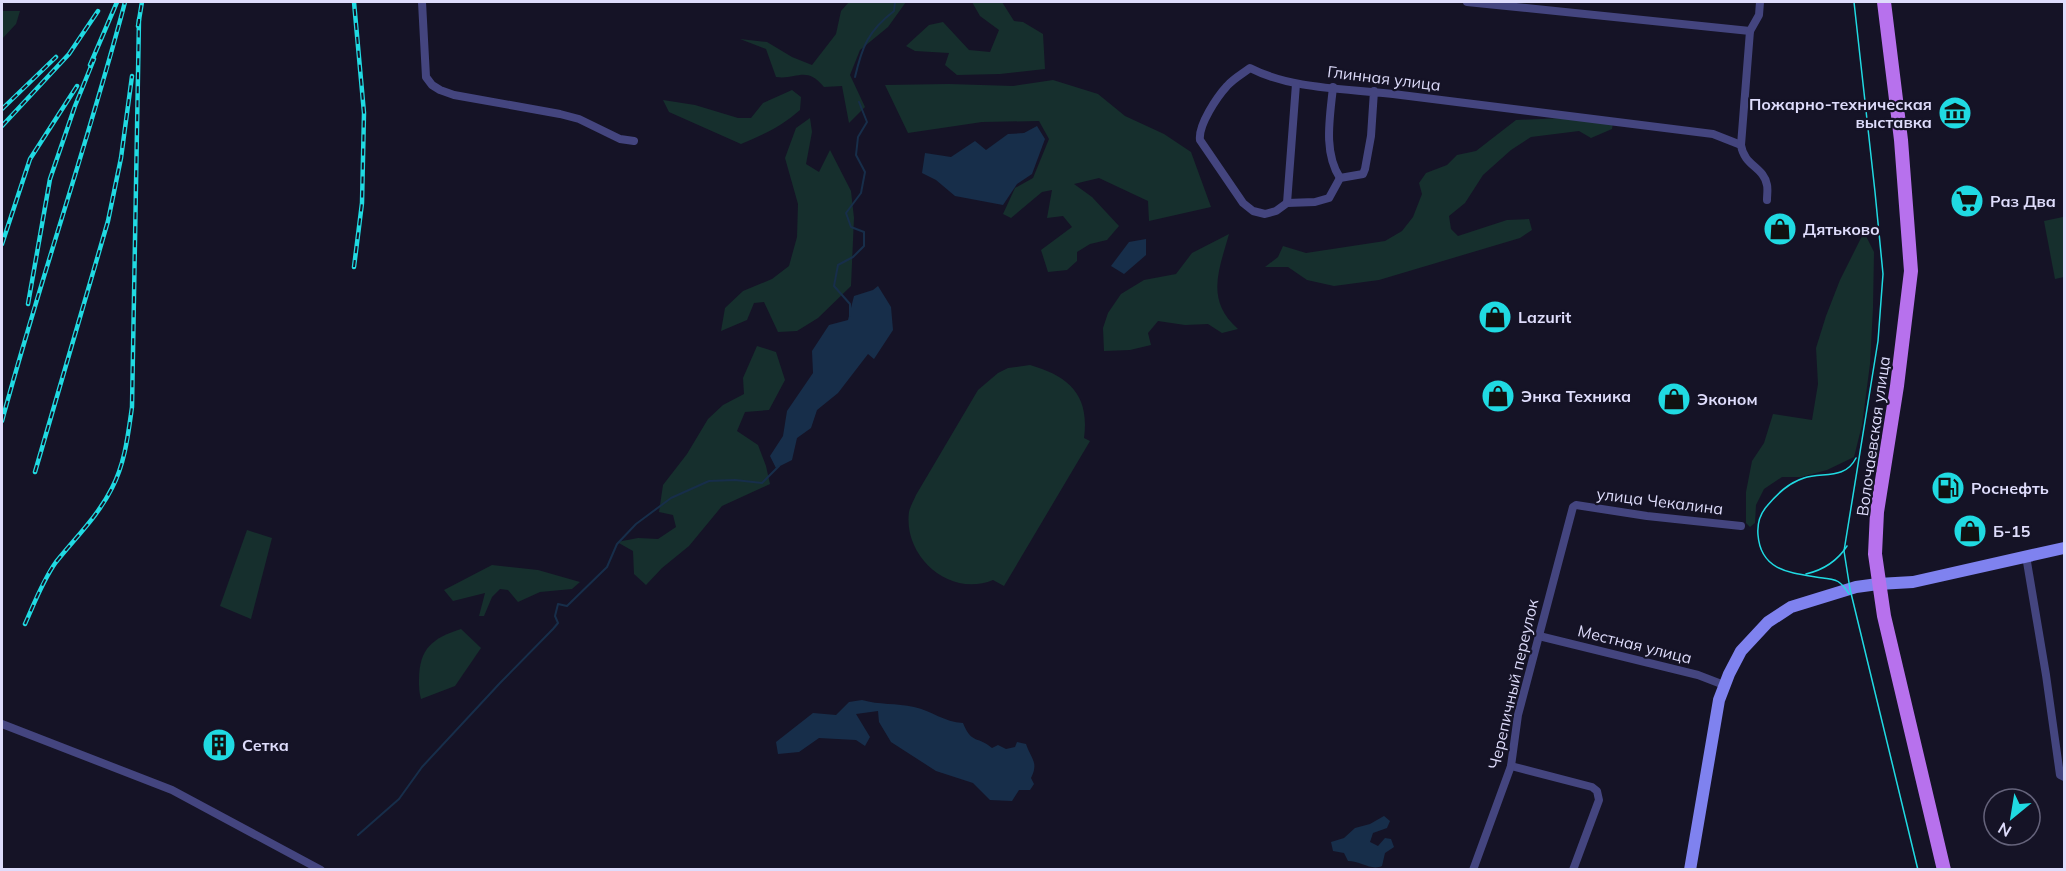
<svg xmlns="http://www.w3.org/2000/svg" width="2066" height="871" font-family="Mulish,sans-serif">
  <rect width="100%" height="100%" fill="#151326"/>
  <!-- green -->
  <g fill="#162f2d">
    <path d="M849,2h57l-18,25 -28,23 -10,25 15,32 -16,16 -7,-37 -18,1c-18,-22 -27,-7 -48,-10l-10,-28 -26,-10 27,3 25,15 20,8 24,-31 5,-23z"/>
    <path d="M972,2h30l12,19 9,1 20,12 2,35 -45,5 -43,1 -12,-10 4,-12 -34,-2 -9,-5 23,-21 14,-3 26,28 21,2 9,-22 -19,-14z"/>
    <path d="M2,11h18l-4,13 -14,15z"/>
    <path d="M1053,80l45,14 27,22 39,18 27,18 20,55 -62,14 -1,-20 -49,-23 -25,6 18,13 27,29 -12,14 -17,4 -13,8v9l-10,9 -19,2 -7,-22 31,-23 -9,-11 -16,2 5,-28 -10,2 -31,26 -8,-4 12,-26 18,-10 16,-39 -10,-18 -57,1 -74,11 -23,-48 64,-1 64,2z"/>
    <path d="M792,90l9,7 -1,13c-18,16 -37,25 -59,34l-72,-32 -6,-12 32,5 43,13h13l12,-15z"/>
    <path d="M810,118l2,14 -6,32 13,8 11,-22 21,41 3,27 -3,68 -33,32 -21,13 -19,1 -14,-30 -10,1 -7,17 -26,11 4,-23 18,-17 29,-12 17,-13 8,-29 1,-33 -13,-46 11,-30z"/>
    <path d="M1563,118l50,5 -1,6 -21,9 -12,-7 -48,6 -20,13 -28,25 -18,28 -16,13 2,13 7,7 49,-16 22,-1 3,11 -12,8 -141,42 -45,6 -27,-6 -19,-13h-23l13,-10 5,-11 23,7 79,-12 17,-10 11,-14 9,-23 -3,-11 7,-10 21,-8 10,-10 19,-4 40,-31z"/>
    <path d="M2063,217l1,60 -9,2 -11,-58z"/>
    <path d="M1864,232l10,20 -1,56 -3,56 -8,61 -8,32 -27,13 -26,7h-19l-18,12 -8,16 -1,18 -5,4 -4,-4v-31l6,-31 12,-18 9,-29 39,6 6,-36 -2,-36 10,-32 14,-36z"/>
    <path d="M1229,234c-10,36 -24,66 9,95l-16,4 -14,-9 -23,1 -27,-4 -10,12 3,12 -21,5 -26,1 -1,-23 5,-15 13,-19 23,-14 32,-6 16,-21z"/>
    <path d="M757,346l19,6 9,28 -16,30 -24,2 -8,19 21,14 8,21 4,18 -48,22 -33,40 -27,22 -16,17 -12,-11 -1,-23 -16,-9 21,-4 20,1 18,-12 -3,-12 -14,-3 4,-27 24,-31 21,-35 15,-14 21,-11 -1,-16z"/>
    <path d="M1030,365c38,11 60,29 54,73l6,3 -86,145 -11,-6c-43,18 -90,-23 -84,-68 1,-5 5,-12 7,-17l62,-105 20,-17 10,-5z"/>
    <path d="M247,530l25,8 -21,81 -31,-13z"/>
    <path d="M492,565l46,5 42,12 -8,7 -32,3 -22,10 -10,-12 -8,-1 -8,8 -8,19h-5l6,-23 -32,8 -9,-11z"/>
    <path d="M461,629l20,19 -26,38 -34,13c-2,-7 -2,-12 -2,-19 0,-32 14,-42 42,-51z"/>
  </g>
  <!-- water -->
  <g fill="#172e4a">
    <path d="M1037,126l8,13 -13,35 -15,10 -14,21 -48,-9 -19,-16 -14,-7 3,-20 26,4 24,-16 11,9 22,-16 16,-1z"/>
    <path d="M1146,239v16l-22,19 -13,-8 18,-24z"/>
    <path d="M878,286l13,21 2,23 -19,29 -6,-5 -30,39 -21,17 -6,18 -14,10 -5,22 -16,8 -6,-12 13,-20 4,-25 26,-38 -1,-22 17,-26 19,-5 6,-24 19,-6z"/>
    <path d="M862,700c17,5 34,3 52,7 18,4 30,15 49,16 8,21 15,13 29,25l6,-3 8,4 9,-2 2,-5 9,2c5,15 13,18 5,34l3,6 -4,6h-11l-7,11 -22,-1 -17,-17 -37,-12 -45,-29 -12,-20 -1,-11 -22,3 14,23 -5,9 -9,-6 -37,-2 -20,14 -21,2 -2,-12 37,-29 23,2 13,-13z"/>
    <path d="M1384,816l6,5 -3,7 -14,5 -3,9 8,4 7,-8 6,1 3,8 -9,6 -3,13c-11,5 -21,-5 -34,-5l-4,-8 -11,-2 -2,-9 13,-4 11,-10 15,-4z"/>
  </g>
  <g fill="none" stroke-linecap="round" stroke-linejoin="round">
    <!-- stream -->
    <g stroke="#172e4a" stroke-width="2">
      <path d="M855,77c7,-30 13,-46 39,-66l1,-9"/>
      <path d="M850,316v-12l-16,-18 4,-21 15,-8 11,-11v-14l-13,-5 -5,-14 15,-20 4,-21 -9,-17 2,-18 9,-15 -8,-20"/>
      <path d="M358,835l41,-36 23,-32 78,-84 53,-54 5,-6 -3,-7 3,-12 9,2 40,-39 10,-23 19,-20 35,-26 38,-17 26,-1 27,3 17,-17"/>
    </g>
    <!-- street -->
    <g stroke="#44457f" stroke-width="8">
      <path d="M422,2l4,75 6,8 8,5 14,5 106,19 19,5 41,20 14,2"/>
      <path d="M1467,2l283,29"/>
      <path d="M1333,87c-3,30 -10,65 7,91"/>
      <path d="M1374,91l-3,45 -6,33 -2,5 -23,4 -11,20 -14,4 -28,1 -11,8 -11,3 -12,-3 -10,-8 -43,-63c-2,-15 17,-43 27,-54 6,-7 15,-12 23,-18 45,23 101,20 151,27 104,13 208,26 312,39l28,11c3,21 23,22 26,40 1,4 0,10 0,15"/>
      <path d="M1741,145l9,-114 9,-16 1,-13"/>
      <path d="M1287,203l9,-119"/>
      <path d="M2026,556l20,119 14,100 4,2"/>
      <path d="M1539,636l159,39 26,10"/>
      <path d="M2,724l170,66 149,80"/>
      <path d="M1511,766l81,21 5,4 2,9 -26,70"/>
      <path d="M1473,870l38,-104 7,-51 55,-208 3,-2 71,11 94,10"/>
    </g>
    <!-- secondary -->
    <path stroke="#7f82ef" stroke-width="12" d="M1690,870l29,-170 10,-26 12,-23 27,-29 23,-15 65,-20 22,-3 35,-2 151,-34"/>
    <!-- primary -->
    <path stroke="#b771ed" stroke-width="14" d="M1884,2l17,138 10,131 -14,115 -20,126 -2,42 9,62 60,254"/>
    <!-- tram -->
    <g stroke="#20dae2" stroke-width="1.5">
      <path d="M1854,2l21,190 8,82 -5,67 -34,210 6,38 68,281"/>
      <path d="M1806,574c17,-4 32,-14 41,-28"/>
      <path d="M1849,594c-2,-3 -5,-8 -9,-11 -4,-4 -11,-4 -17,-5 -29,-5 -62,-5 -65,-43 -1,-11 2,-21 9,-29 10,-12 21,-23 37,-28 19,-6 41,2 52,-20"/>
    </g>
    <!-- rail casing -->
    <g stroke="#20dae2" stroke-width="4.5">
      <g id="rail">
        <path d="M138,26l4,-24"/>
        <path d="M90,65l27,-63"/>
        <path d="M2,109l54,-52"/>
        <path d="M2,126l67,-72 29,-43"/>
        <path d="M2,244l28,-85 47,-73"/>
        <path d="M354,267l8,-64 2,-90 -10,-111"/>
        <path d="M28,304l22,-125 25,-73 19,-47"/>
        <path d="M2,421c38,-141 86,-278 123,-419"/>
        <path d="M35,472l73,-251 13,-63 11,-82"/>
        <path d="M25,624c9,-20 18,-44 31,-62 20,-25 42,-46 56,-74 13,-25 16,-53 20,-81l7,-388"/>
      </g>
    </g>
    <!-- rail -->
    <use href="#rail" stroke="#151326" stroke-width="2" stroke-dasharray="7" stroke-linecap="butt"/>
  </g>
  <!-- icons -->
  <defs>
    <g id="museum-disc" transform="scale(1.725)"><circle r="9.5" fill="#20dae2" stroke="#151326"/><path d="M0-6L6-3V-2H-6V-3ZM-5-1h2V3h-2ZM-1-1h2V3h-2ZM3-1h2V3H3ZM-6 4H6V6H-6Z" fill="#111"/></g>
    <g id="supermarket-disc" transform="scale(1.725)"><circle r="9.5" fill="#20dae2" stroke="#151326"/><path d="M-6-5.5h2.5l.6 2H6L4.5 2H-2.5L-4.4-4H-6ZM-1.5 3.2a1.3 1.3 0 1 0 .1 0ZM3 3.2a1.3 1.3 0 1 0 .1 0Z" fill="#111"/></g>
    <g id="shop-disc" transform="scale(1.725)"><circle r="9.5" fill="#20dae2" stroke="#151326"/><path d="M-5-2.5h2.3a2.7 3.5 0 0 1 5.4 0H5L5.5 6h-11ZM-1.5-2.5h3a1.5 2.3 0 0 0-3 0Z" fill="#111"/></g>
    <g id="fuel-disc" transform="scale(1.725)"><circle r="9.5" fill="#20dae2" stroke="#151326"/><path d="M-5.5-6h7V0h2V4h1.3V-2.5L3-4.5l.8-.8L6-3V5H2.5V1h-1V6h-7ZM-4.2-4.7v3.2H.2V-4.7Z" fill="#111"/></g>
    <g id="building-disc" transform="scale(1.725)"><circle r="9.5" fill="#20dae2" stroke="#151326"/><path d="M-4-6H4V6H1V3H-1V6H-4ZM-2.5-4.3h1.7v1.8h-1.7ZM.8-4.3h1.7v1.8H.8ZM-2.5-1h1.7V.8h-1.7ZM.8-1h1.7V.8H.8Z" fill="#111"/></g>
  </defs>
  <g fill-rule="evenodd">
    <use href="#museum-disc" x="1955" y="113"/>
    <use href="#supermarket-disc" x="1967" y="201"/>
    <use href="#shop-disc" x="1780" y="229"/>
    <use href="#shop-disc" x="1495" y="317"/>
    <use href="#shop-disc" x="1498" y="396"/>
    <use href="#shop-disc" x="1674" y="399"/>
    <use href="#fuel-disc" x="1948" y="488"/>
    <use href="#shop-disc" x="1970" y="531"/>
    <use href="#building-disc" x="219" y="745"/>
  </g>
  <g text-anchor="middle" stroke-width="4.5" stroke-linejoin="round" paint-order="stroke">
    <!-- street labels -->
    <g font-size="16" fill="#dedcfb" stroke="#151326">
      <text transform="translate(1384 78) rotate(7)" y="6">Глинная улица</text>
      <text transform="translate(1873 436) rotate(-82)" y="6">Волочаевская улица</text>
      <text transform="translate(1660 501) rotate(7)" y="6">улица Чекалина</text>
      <text transform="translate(1635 644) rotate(14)" y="6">Местная улица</text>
      <text transform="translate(1513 684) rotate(-77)" y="6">Черепичный переулок</text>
    </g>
    <!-- poi labels -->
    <g font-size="16" font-weight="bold" fill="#dedcfb" stroke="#151326" text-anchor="start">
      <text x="1932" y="110" text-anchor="end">Пожарно-техническая<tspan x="1932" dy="18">выставка</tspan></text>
      <text x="1990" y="207">Раз Два</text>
      <text x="1803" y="235">Дятьково</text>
      <text x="1518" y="323">Lazurit</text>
      <text x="1521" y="402">Энка Техника</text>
      <text x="1697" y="405">Эконом</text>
      <text x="1971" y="494">Роснефть</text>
      <text x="1993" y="537">Б-15</text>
      <text x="242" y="751">Сетка</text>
    </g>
  </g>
  <!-- border -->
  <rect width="2066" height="871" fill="none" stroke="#dedcfb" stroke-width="6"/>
  <!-- north arrow -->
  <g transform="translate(2012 817) rotate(210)"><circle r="28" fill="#151326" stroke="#65637b" stroke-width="1.5"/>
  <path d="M0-4.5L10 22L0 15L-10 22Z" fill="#20dae2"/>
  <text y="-9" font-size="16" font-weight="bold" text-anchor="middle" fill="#dedcfb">N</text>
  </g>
</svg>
